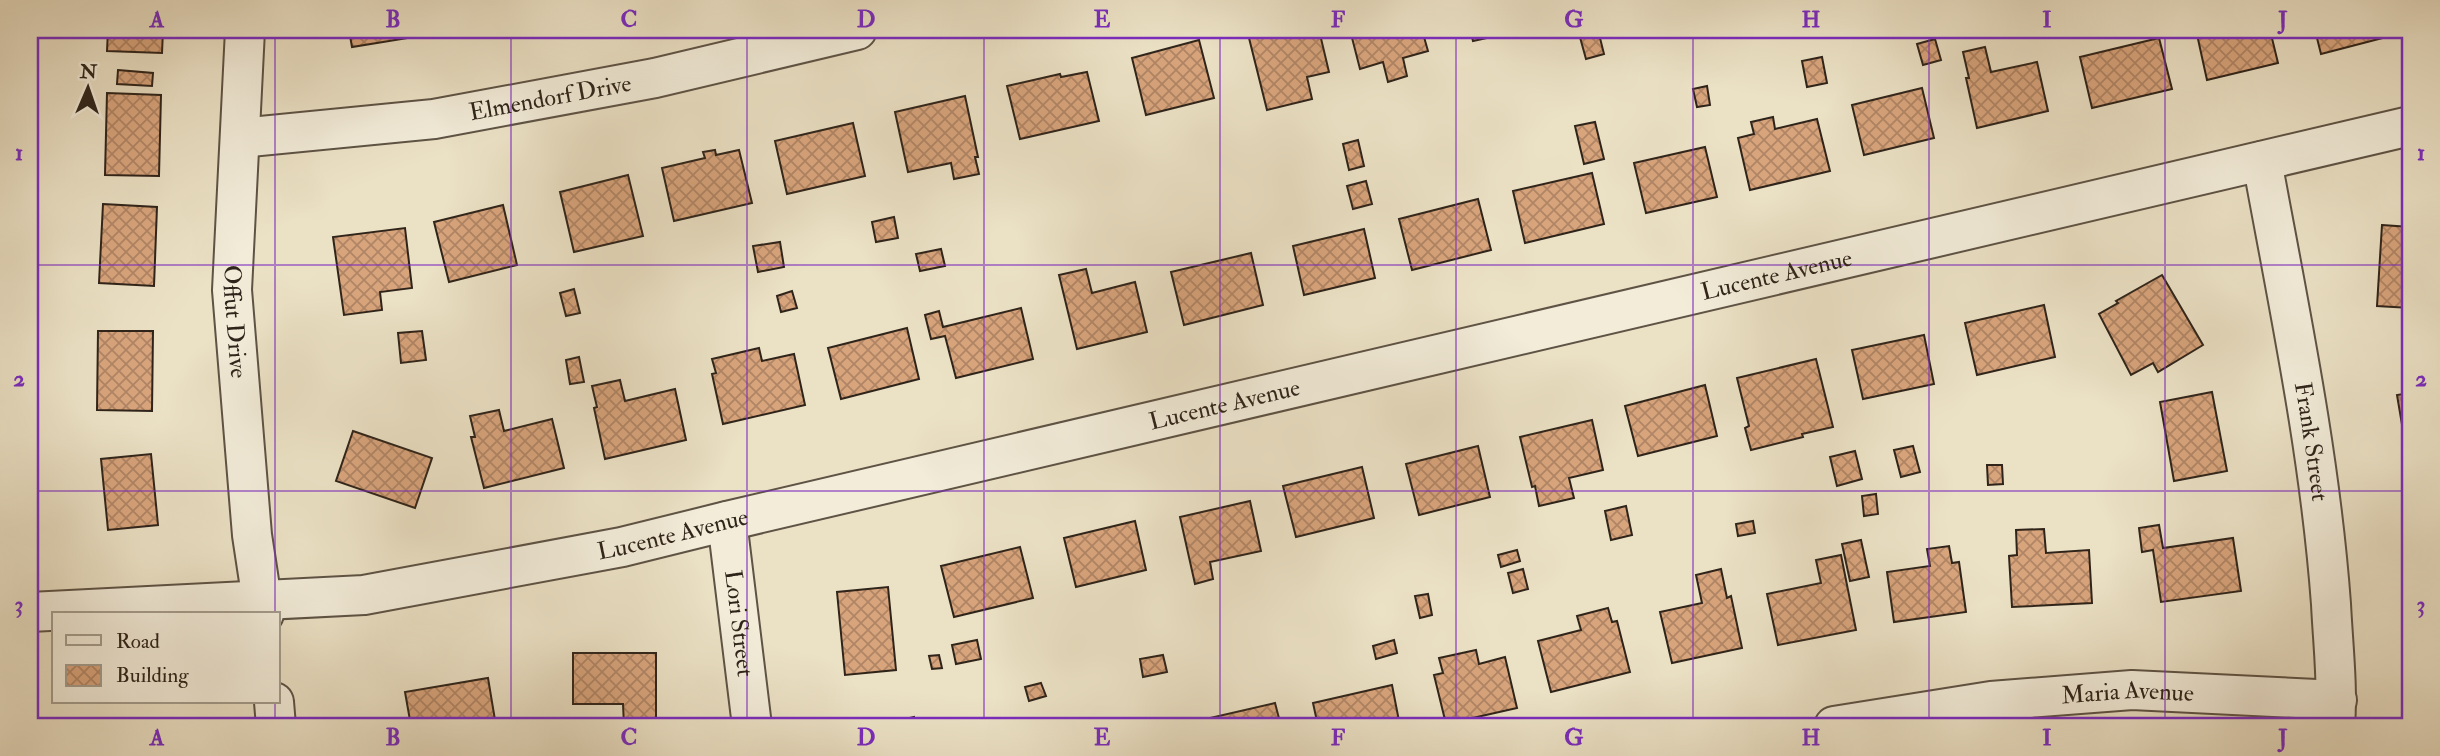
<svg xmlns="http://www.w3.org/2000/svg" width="2440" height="756" font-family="'IM FELL Double Pica',serif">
  <defs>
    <pattern id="building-cross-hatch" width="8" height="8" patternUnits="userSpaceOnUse" patternTransform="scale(1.75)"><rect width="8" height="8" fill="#d8a47c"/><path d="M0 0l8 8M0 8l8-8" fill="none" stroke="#b08565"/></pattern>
  </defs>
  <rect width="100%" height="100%" fill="#ebe1c5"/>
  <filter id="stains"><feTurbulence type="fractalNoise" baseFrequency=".00286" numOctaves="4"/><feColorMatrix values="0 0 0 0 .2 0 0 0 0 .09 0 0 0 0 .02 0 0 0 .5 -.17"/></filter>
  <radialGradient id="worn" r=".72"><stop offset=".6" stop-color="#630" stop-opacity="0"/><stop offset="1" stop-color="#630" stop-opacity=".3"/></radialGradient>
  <!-- building -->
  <g fill="url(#building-cross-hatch)" stroke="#2f241a" stroke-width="2">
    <path d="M108,30h55l-1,23 -55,-2z"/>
    <path d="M349,30h63l2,7 -62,10z"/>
    <path d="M1247,30h72l10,42 -22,5 5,22 -45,11z"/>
    <path d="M1350,30h72l6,21 -25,7 4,18 -19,6 -5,-20 -23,7z"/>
    <path d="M1470,30h53l-50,11z"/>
    <path d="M1578,30h20l6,24 -18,5z"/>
    <path d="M2196,30h74l8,33 -71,17z"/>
    <path d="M2315,30h82l1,4 -77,20z"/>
    <path d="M2159,38l13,51 -80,19 -12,-51z"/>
    <path d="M1935,39l6,21 -18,5 -6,-21z"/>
    <path d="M1199,40l15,58 -68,17 -14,-57z"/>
    <path d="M1985,47l6,25 46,-10 11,49 -71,17 -11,-50h3l-6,-26z"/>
    <path d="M1822,57l5,26 -20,4 -5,-26z"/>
    <path d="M118,70l35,3 -1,13 -35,-2z"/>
    <path d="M1087,72l12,49 -79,18 -13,-53 53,-12 1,3z"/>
    <path d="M1707,86l3,19 -13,2 -4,-18z"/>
    <path d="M1922,88l12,50 -70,17 -12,-50z"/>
    <path d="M107,93l54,2 -2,81 -54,-1z"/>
    <path d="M965,96l13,61h-3l4,17 -25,5 -3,-16 -43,9 -13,-60z"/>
    <path d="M1773,117l2,12 42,-10 13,52 -80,19 -12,-52 16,-4 -3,-12z"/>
    <path d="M1595,122l9,37 -20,5 -9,-38z"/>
    <path d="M853,123l12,53 -78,18 -12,-53z"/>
    <path d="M1358,140l6,26 -15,4 -6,-26z"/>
    <path d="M1705,147l12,50 -71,16 -12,-50z"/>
    <path d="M715,150l1,5 23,-5 13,53 -78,18 -12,-53 43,-10 -2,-6z"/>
    <path d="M1592,173l12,51 -79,19 -12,-52z"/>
    <path d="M628,175l15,61 -69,16 -14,-60z"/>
    <path d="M1366,181l6,23 -19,5 -6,-23z"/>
    <path d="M1478,199l13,51 -79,20 -13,-51z"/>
    <path d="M103,204l54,3 -3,79 -55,-3z"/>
    <path d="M503,205l14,60 -68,17 -15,-60z"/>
    <path d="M894,217l4,21 -22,4 -4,-20z"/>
    <path d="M2382,225l28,2v81l-33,-2z"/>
    <path d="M405,228l7,60 -32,4 2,18 -38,5 -11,-78z"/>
    <path d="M1364,229l11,49 -71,17 -11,-49z"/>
    <path d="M780,242l4,25 -26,5 -5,-26z"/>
    <path d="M941,249l4,17 -25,5 -4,-17z"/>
    <path d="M1251,253l12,52 -79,20 -13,-53z"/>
    <path d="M1086,269l6,24 43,-11 12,50 -70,17 -18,-74z"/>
    <path d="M2162,275l41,70 -45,27 -5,-9 -22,12 -32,-61 19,-11 -2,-2z"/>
    <path d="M574,289l6,24 -14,3 -6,-23z"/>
    <path d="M792,291l5,17 -16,4 -4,-16z"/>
    <path d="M2044,305l11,52 -78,18 -12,-52z"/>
    <path d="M1021,308l12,51 -77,19 -11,-42 -14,3 -6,-24 14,-4 4,16z"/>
    <path d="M907,328l12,51 -78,20 -13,-51z"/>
    <path d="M98,331h55l-1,80 -55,-1z"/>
    <path d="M422,331l4,29 -25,3 -3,-30z"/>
    <path d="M1924,335l10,49 -71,15 -11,-49z"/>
    <path d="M759,348l3,13 32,-7 11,51 -82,19 -11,-50 4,-1 -4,-14z"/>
    <path d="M579,357l5,25 -14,2 -4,-24z"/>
    <path d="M1816,359l17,68 -31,7 1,3 -52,13 -6,-22 4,-2 -12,-48z"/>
    <path d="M620,380l5,21 50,-12 11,51 -81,19 -11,-51 3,-1 -5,-21z"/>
    <path d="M1705,385l12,51 -79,20 -13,-50z"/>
    <path d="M2212,392l15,79 -53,10 -14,-79z"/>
    <path d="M2410,393v73h-1l-12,-71z"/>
    <path d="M499,410l5,21 48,-12 12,49 -80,20 -13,-51h4l-5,-21z"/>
    <path d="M1592,420l11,50 -34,8 5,20 -35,8 -4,-20 -3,1 -12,-50z"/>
    <path d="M353,431l79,27 -17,50 -79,-27z"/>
    <path d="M1478,446l12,51 -71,18 -13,-51z"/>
    <path d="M1913,446l7,26 -19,5 -7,-27z"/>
    <path d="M1855,451l7,28 -25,7 -7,-29z"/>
    <path d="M151,454l7,71 -50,5 -7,-71z"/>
    <path d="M1987,465h15l1,19 -15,1z"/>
    <path d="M1362,467l12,51 -78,19 -13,-51z"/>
    <path d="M1876,494l2,20 -14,2 -2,-20z"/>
    <path d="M1250,501l11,50 -51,11 3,17 -18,5 -15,-67z"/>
    <path d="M1626,506l6,29 -21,5 -6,-29z"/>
    <path d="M1135,521l11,49 -70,17 -12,-49z"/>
    <path d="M1753,521l2,12 -17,3 -2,-12z"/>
    <path d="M2159,525l4,23 70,-10 8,53 -80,11 -8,-52 -11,2 -3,-24z"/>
    <path d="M2044,529l2,24 43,-3 3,53 -80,4 -3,-51 8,-1 -1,-25z"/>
    <path d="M1861,540l8,37 -19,4 -8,-37z"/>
    <path d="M1949,546l3,17 7,-1 7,50 -72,10 -7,-50 43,-6 -3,-17z"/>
    <path d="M1020,547l13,51 -79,19 -13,-51z"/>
    <path d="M1517,550l3,11 -19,6 -3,-12z"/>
    <path d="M1841,555l15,75 -78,15 -11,-51 54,-11 -5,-23z"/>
    <path d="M1523,569l5,20 -15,4 -5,-20z"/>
    <path d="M1721,569l6,29 4,-2 11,52 -70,15 -12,-51 42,-9 -6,-28z"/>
    <path d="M888,587l8,83 -51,5 -8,-83z"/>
    <path d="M1428,594l4,21 -12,3 -5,-22z"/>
    <path d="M1608,608l4,14 5,-1 13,51 -79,20 -13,-51 43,-11 -4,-14z"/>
    <path d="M977,640l4,19 -25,5 -4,-19z"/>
    <path d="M1394,640l3,13 -21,6 -3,-13z"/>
    <path d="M1476,650l3,14 26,-7 12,51 -71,16 -12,-49 9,-2 -4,-15z"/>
    <path d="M573,653h83v73h-32l-1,-22h-50z"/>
    <path d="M939,655l3,13 -10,1 -3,-13z"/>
    <path d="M1163,655l4,17 -24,5 -3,-18z"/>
    <path d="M488,678l8,48h-85l-6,-34z"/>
    <path d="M1041,683l5,13 -17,5 -4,-14z"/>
    <path d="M1392,685l8,41h-82l-5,-23z"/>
    <path d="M1275,703l6,23h-83l-1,-5z"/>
    <path d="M914,717l2,9h-14l-1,-6z"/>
    <path d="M177,723v3h-31z"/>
  </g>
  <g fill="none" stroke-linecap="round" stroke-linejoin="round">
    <!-- minor casing -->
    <g stroke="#5e5345" stroke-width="42">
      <g id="minor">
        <path id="s1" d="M245,30l-13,260 20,245 12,79"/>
        <path id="s2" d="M240,138l194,-19 221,-41 202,-48"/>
        <path id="s3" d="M2262,161c27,147 58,293 69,443 2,41 7,81 4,122"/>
        <path id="s4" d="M727,521l25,205"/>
        <path id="s5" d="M30,612l334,-17 258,-48 105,-26 1683,-395"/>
        <path d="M274,702l2,24"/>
        <path id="s6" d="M1834,726l157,-25 141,-11 205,10"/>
      </g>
    </g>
    <!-- minor -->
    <use href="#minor" stroke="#f2ecd9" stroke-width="38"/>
  </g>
  <!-- grid -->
  <path fill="none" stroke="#7b2cbf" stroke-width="2" stroke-opacity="0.55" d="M275,30v584M511,30v696M747,30v696M984,30v696M1220,30v696M1456,30v696M1693,30v696M1929,30v696M2165,30v696M30,265h2380M30,491h2380M275,702v24"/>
  <g text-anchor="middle" stroke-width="5" stroke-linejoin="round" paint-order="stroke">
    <!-- street labels -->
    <g font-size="24" fill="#2f241a" stroke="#f2ecd9">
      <text dy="8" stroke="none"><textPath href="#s2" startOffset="313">Elmendorf Drive</textPath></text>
      <text dy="8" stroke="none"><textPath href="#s5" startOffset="1783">Lucente Avenue</textPath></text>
      <text dy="8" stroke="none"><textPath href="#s1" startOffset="292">Offut Drive</textPath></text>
      <text dy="8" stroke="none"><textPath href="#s5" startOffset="1216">Lucente Avenue</textPath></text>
      <text dy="8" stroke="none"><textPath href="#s3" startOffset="285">Frank Street</textPath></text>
      <text dy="8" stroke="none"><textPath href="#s5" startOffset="649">Lucente Avenue</textPath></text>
      <text dy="8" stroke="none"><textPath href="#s4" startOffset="103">Lori Street</textPath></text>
      <text dy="8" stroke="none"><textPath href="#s6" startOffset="296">Maria Avenue</textPath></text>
    </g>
  </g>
  <!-- margin -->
  <rect width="2440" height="756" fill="none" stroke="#ebe1c5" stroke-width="77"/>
  <!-- legend -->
  <rect x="52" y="612" width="228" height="91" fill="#f2ecd9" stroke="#a49c8d" stroke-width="2"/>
  <rect x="66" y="635" width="35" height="10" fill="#f2ecd9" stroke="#a49c8d" stroke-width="2"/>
  <text x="116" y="648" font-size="21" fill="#2f241a">Road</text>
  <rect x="66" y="665" width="35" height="21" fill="url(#building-cross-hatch)" stroke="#a49c8d" stroke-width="2"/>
  <text x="116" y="682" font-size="21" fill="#2f241a">Building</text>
  <!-- north arrow -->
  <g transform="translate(88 88) rotate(2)" stroke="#f2ecd9" stroke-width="5" paint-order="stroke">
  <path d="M0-5L12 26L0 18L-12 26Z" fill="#2f241a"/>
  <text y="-10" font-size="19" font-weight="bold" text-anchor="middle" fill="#2f241a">N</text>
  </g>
  <rect x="38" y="38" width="2364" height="680" fill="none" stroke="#7b2cbf" stroke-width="2.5"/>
  <g font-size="23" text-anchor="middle" font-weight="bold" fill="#7b2cbf">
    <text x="157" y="27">A</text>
    <text x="393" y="27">B</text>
    <text x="629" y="27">C</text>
    <text x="866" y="27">D</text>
    <text x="1102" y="27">E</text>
    <text x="1338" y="27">F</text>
    <text x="1574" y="27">G</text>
    <text x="1811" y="27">H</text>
    <text x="2047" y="27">I</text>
    <text x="2283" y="27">J</text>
    <text x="19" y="160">1</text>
    <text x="2421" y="160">1</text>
    <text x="19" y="386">2</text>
    <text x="2421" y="386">2</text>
    <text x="19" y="612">3</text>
    <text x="2421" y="612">3</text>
    <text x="157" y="745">A</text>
    <text x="393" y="745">B</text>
    <text x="629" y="745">C</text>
    <text x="866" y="745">D</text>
    <text x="1102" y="745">E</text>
    <text x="1338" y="745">F</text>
    <text x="1574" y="745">G</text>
    <text x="1811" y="745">H</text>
    <text x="2047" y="745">I</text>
    <text x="2283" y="745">J</text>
  </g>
  <rect width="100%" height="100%" filter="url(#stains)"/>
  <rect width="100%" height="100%" fill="url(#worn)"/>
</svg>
